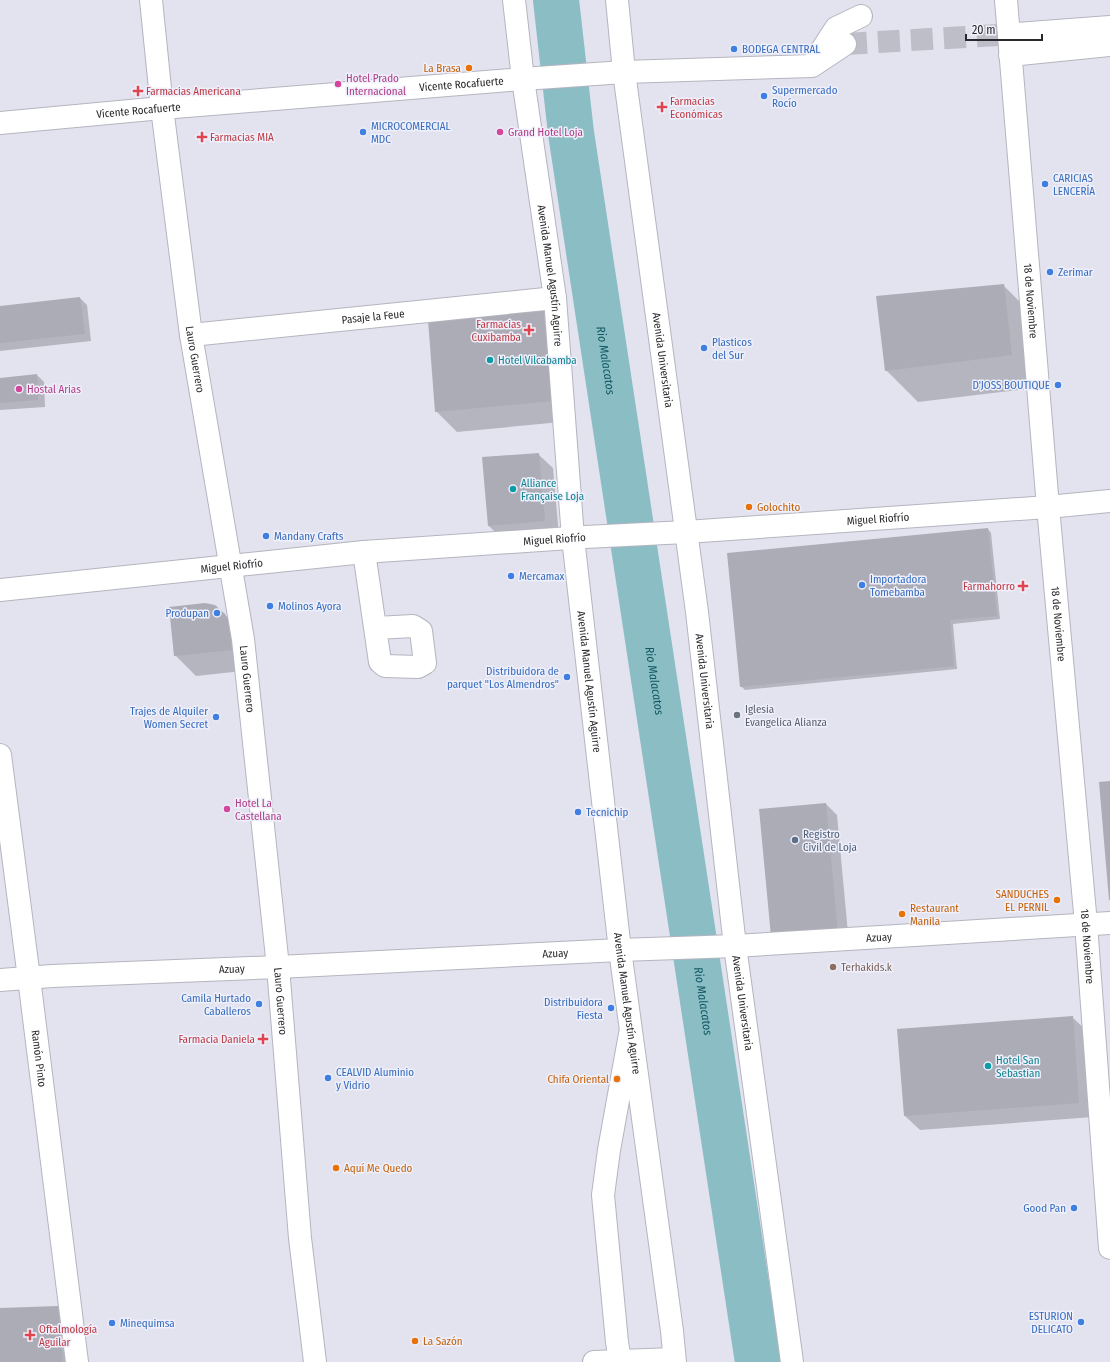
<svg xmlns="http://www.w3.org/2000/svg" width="1110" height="1362" font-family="'Fira Sans Condensed',sans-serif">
  <rect width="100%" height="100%" fill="#e2e3ee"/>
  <!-- shadow -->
  <g fill="#0003">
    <path d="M1003,285l32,32 8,70 -125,15 -32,-32z"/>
    <path d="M80,298l7,7 4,36 -91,10v-44z"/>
    <path d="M543,308l20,21 9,92 -115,11 -21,-21z"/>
    <path d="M37,375l7,7 1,25 -45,3v-31z"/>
    <path d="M538,454l15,14 6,68 -56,4 -14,-14z"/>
    <path d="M988,529l3,4 9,86 -47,5 4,45 -212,21 -4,-4z"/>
    <path d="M224,614l21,21 7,35 -56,6 -21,-21z"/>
    <path d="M826,804l11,11 12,129 -66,4z"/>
    <path d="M1072,1017l15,14 6,86 -173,13 -15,-14 -6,-86z"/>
    <path d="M58,1307l11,11 3,44h-72v-53z"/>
  </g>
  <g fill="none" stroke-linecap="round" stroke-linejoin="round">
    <!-- river -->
    <path stroke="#8bbdc5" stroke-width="46" id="s1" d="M556,0l15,133 187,1229"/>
  </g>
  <!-- building -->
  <g fill="#abacb6">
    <path d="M1004,284l8,71 -127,16 -9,-75z"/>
    <path d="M80,297l5,37 -85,9v-37z"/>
    <path d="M543,307l9,94 -117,11 -7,-92z"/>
    <path d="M37,374l1,26 -38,3v-25z"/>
    <path d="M539,453l6,68 -57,5 -6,-69z"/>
    <path d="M988,528l9,88 -47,4 4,46 -214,21 -13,-134z"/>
    <path d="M205,603l10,2 10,9 3,6 4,30 -58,6 -5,-49z"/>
    <path d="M1110,781v119h-1l-10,-118z"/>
    <path d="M826,803l12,131 -67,3 -12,-128z"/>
    <path d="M1073,1016l6,87 -175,13 -7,-87z"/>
    <path d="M58,1306l5,56h-63v-54z"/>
  </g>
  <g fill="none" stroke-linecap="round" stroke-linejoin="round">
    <!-- minor-tunnel -->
    <path stroke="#bdbec7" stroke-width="22" stroke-dasharray="22 11" stroke-linecap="butt" d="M845,44l170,-10"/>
    <!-- minor casing -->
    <g stroke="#b4b5bf" stroke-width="24">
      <g id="minor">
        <path id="s2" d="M151,0l11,108 29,227 52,304 35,328 22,271 15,124"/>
        <path id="s3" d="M1006,0l42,507 38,417 24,324"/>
        <path d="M1015,34l95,-7"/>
        <path d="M1010,55l100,-10"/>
        <path d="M816,59l20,-31 25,-12"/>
        <path id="s4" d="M0,123l162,-15 361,-29 101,-7 188,-6 33,-22"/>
        <path id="s5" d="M191,335l364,-37"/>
        <path d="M364,552l16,110 5,4 33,1 7,-4 -4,-32 -8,-5 -37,2"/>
        <path id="s6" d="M0,590l364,-38 221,-15 101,-5 362,-25 62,-6"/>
        <path id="s7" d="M0,755l29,223 48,384"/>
        <path id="s8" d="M0,980l52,-4 226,-9 342,-17 115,-4 375,-23"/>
        <path d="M620,1361l-3,-19 -14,-147 6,-45 21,-116"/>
      </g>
    </g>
    <!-- major casing -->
    <g stroke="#b4b5bf" stroke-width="24">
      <g id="major">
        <path id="s9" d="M514,0l9,79 32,219 18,240 47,412 52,381 3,31"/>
        <path id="s10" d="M617,0l7,72 73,540 38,334 57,416"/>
        <path d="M594,1362l80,-3"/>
      </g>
    </g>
    <!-- minor -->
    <use href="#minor" stroke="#fff" stroke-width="22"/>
    <!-- major -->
    <use href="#major" stroke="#fff" stroke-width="22"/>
  </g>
  <!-- markers -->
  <g fill="#3f7fe0" stroke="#eff0fb" stroke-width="1.5">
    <circle cx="734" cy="49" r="4"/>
    <circle cx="764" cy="96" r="4"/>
    <circle cx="363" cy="132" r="4"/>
    <circle cx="1045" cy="184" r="4"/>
    <circle cx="1050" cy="272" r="4"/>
    <circle cx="704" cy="348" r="4"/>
    <circle cx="1058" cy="385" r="4"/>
    <circle cx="266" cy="536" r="4"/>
    <circle cx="511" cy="576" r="4"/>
    <circle cx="862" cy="585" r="4"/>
    <circle cx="270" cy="606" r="4"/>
    <circle cx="217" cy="613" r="4"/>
    <circle cx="567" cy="677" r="4"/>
    <circle cx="216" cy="717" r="4"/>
    <circle cx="578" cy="812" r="4"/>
    <circle cx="259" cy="1004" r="4"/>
    <circle cx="611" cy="1008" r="4"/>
    <circle cx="328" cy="1078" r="4"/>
    <circle cx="1074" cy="1208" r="4"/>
    <circle cx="1081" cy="1322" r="4"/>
    <circle cx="112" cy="1323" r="4"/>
  </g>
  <g fill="#e8710a" stroke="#eff0fb" stroke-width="1.5">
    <circle cx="469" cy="68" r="4"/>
    <circle cx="749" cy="507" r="4"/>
    <circle cx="1057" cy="900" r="4"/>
    <circle cx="902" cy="914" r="4"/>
    <circle cx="617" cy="1079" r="4"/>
    <circle cx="336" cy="1168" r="4"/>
    <circle cx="415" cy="1341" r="4"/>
  </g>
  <g fill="#d1479c" stroke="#eff0fb" stroke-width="1.5">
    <circle cx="338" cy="84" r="4"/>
    <circle cx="500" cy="132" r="4"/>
    <circle cx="19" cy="389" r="4"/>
    <circle cx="227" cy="809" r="4"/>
  </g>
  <g fill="#e0444e" stroke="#eff0fb" stroke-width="1.5">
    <path d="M136 85h4v4h4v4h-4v4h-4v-4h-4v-4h4z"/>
    <path d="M660 101h4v4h4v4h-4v4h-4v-4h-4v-4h4z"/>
    <path d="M200 131h4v4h4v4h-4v4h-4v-4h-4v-4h4z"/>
    <path d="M527 324h4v4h4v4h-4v4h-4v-4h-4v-4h4z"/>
    <path d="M1021 580h4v4h4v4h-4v4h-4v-4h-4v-4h4z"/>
    <path d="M261 1033h4v4h4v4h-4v4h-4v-4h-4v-4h4z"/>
    <path d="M28 1329h4v4h4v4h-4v4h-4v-4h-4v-4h4z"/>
  </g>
  <g fill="#0f9aa8" stroke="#eff0fb" stroke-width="1.5">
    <circle cx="490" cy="360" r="4"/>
    <circle cx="513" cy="489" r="4"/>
    <circle cx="988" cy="1066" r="4"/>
  </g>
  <circle fill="#6b7280" stroke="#eff0fb" stroke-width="1.5" cx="737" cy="715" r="4"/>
  <circle fill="#5c6f8a" stroke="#eff0fb" stroke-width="1.5" cx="795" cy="840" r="4"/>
  <circle fill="#8d6e63" stroke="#eff0fb" stroke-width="1.5" cx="833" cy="967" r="4"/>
  <g text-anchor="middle" stroke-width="3" stroke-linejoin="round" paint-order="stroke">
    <!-- shop labels -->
    <g font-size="11" fill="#366cbe" stroke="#eff0fb" text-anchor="start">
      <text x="742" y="53">BODEGA CENTRAL</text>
      <text x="772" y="94">Supermercado<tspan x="772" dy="13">Rocío</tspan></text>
      <text x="371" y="130">MICROCOMERCIAL<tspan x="371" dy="13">MDC</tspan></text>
      <text x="1053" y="182">CARICIAS<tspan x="1053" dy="13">LENCERÍA</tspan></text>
      <text x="1058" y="276">Zerimar</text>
      <text x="712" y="346">Plasticos<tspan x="712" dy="13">del Sur</tspan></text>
      <text x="1050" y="389" text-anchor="end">D'JOSS BOUTIQUE</text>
      <text x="274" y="540">Mandany Crafts</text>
      <text x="519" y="580">Mercamax</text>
      <text x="870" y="583">Importadora<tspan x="870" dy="13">Tomebamba</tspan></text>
      <text x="278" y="610">Molinos Ayora</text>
      <text x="209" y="617" text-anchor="end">Produpan</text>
      <text x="559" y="675" text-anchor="end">Distribuidora de<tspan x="559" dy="13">parquet "Los Almendros"</tspan></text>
      <text x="208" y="715" text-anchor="end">Trajes de Alquiler<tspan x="208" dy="13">Women Secret</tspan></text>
      <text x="586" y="816">Tecnichip</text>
      <text x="251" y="1002" text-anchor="end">Camila Hurtado<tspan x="251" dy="13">Caballeros</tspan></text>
      <text x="603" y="1006" text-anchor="end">Distribuidora<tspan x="603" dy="13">Fiesta</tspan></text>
      <text x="336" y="1076">CEALVID Aluminio<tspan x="336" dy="13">y Vidrio</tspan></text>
      <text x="1066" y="1212" text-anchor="end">Good Pan</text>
      <text x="1073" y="1320" text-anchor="end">ESTURION<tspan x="1073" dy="13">DELICATO</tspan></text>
      <text x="120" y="1327">Minequimsa</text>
    </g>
    <!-- food labels -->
    <g font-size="11" fill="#c56008" stroke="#eff0fb" text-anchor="start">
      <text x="461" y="72" text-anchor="end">La Brasa</text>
      <text x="757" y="511">Golochito</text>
      <text x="1049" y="898" text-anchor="end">SANDUCHES<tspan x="1049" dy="13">EL PERNIL</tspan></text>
      <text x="910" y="912">Restaurant<tspan x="910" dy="13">Manila</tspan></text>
      <text x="609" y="1083" text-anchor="end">Chifa Oriental</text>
      <text x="344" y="1172">Aquí Me Quedo</text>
      <text x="423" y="1345">La Sazón</text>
    </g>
    <!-- hotel labels -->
    <g font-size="11" fill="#b23c85" stroke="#eff0fb" text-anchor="start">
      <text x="346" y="82">Hotel Prado<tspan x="346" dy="13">Internacional</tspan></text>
      <text x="508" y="136">Grand Hotel Loja</text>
      <text x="27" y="393">Hostal Arias</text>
      <text x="235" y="807">Hotel La<tspan x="235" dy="13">Castellana</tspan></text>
    </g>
    <!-- street labels -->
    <g font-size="11" fill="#29292d" stroke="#eff0fb">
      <text dy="4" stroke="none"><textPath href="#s4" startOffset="463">Vicente Rocafuerte</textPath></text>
      <text dy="4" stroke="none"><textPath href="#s4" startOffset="139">Vicente Rocafuerte</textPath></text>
      <text dy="4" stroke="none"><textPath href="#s9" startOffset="278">Avenida Manuel Agustín Aguirre</textPath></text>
      <text dy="4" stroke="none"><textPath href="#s3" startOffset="302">18 de Noviembre</textPath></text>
      <text dy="4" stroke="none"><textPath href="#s5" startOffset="183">Pasaje la Feue</textPath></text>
      <text dy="4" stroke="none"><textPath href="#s2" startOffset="362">Lauro Guerrero</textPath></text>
      <text dy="4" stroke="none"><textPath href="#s10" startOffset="363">Avenida Universitaria</textPath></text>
      <text dy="4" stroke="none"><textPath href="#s6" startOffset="881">Miguel Riofrío</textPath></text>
      <text dy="4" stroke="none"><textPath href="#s6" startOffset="557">Miguel Riofrío</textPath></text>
      <text dy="4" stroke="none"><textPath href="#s6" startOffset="233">Miguel Riofrío</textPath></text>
      <text dy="4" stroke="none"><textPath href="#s3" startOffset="626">18 de Noviembre</textPath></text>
      <text dy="4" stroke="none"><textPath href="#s2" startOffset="686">Lauro Guerrero</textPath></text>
      <text dy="4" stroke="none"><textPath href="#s9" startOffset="686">Avenida Manuel Agustín Aguirre</textPath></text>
      <text dy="4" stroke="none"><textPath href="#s10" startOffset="687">Avenida Universitaria</textPath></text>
      <text dy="4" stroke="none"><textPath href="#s8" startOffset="880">Azuay</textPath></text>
      <text dy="4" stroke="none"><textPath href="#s3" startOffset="950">18 de Noviembre</textPath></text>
      <text dy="4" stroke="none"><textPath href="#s8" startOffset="556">Azuay</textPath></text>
      <text dy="4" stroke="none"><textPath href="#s8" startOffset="232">Azuay</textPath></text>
      <text dy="4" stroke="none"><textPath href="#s2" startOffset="1010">Lauro Guerrero</textPath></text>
      <text dy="4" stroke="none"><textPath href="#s9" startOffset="1010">Avenida Manuel Agustín Aguirre</textPath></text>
      <text dy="4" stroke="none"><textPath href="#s10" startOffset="1011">Avenida Universitaria</textPath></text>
      <text dy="4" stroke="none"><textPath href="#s7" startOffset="306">Ramón Pinto</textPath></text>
    </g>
    <!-- health labels -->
    <g font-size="11" fill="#be3a42" stroke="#eff0fb" text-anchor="start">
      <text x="146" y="95">Farmacias Americana</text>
      <text x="670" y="105">Farmacias<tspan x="670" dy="13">Económicas</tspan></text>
      <text x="210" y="141">Farmacias MIA</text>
      <text x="521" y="328" text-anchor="end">Farmacias<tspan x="521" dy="13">Cuxibamba</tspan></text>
      <text x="1015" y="590" text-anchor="end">Farmahorro</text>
      <text x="255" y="1043" text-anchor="end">Farmacia Daniela</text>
      <text x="39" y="1333">Oftalmología<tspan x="39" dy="13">Aguilar</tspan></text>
    </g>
    <!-- culture labels -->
    <g font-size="11" fill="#0d838f" stroke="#eff0fb" text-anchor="start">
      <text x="498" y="364">Hotel Vilcabamba</text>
      <text x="521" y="487">Alliance<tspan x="521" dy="13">Française Loja</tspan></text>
      <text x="996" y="1064">Hotel San<tspan x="996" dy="13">Sebastian</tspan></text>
    </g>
    <!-- worship labels -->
    <g font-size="11" fill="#5b616d" stroke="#eff0fb" text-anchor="start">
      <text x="745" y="713">Iglesia<tspan x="745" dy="13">Evangelica Alianza</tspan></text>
    </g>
    <!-- service labels -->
    <g font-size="11" fill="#4e5e75" stroke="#eff0fb" text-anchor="start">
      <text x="803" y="838">Registro<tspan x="803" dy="13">Civil de Loja</tspan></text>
    </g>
    <!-- education labels -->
    <g font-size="11" fill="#785e54" stroke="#eff0fb" text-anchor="start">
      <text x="841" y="971">Terhakids.k</text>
    </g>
    <!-- water labels -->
    <g font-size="12" font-style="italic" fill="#105761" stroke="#eff0fb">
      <text dy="4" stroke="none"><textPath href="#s1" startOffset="364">Rio Malacatos</textPath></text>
      <text dy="4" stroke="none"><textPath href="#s1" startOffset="688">Rio Malacatos</textPath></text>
      <text dy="4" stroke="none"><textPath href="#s1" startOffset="1012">Rio Malacatos</textPath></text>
    </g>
  </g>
  <!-- scale -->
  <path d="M966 34v6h76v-6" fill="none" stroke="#29292d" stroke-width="2"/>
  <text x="972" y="34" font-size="12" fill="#29292d" stroke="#eff0fb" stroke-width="3" paint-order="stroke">20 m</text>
</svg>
